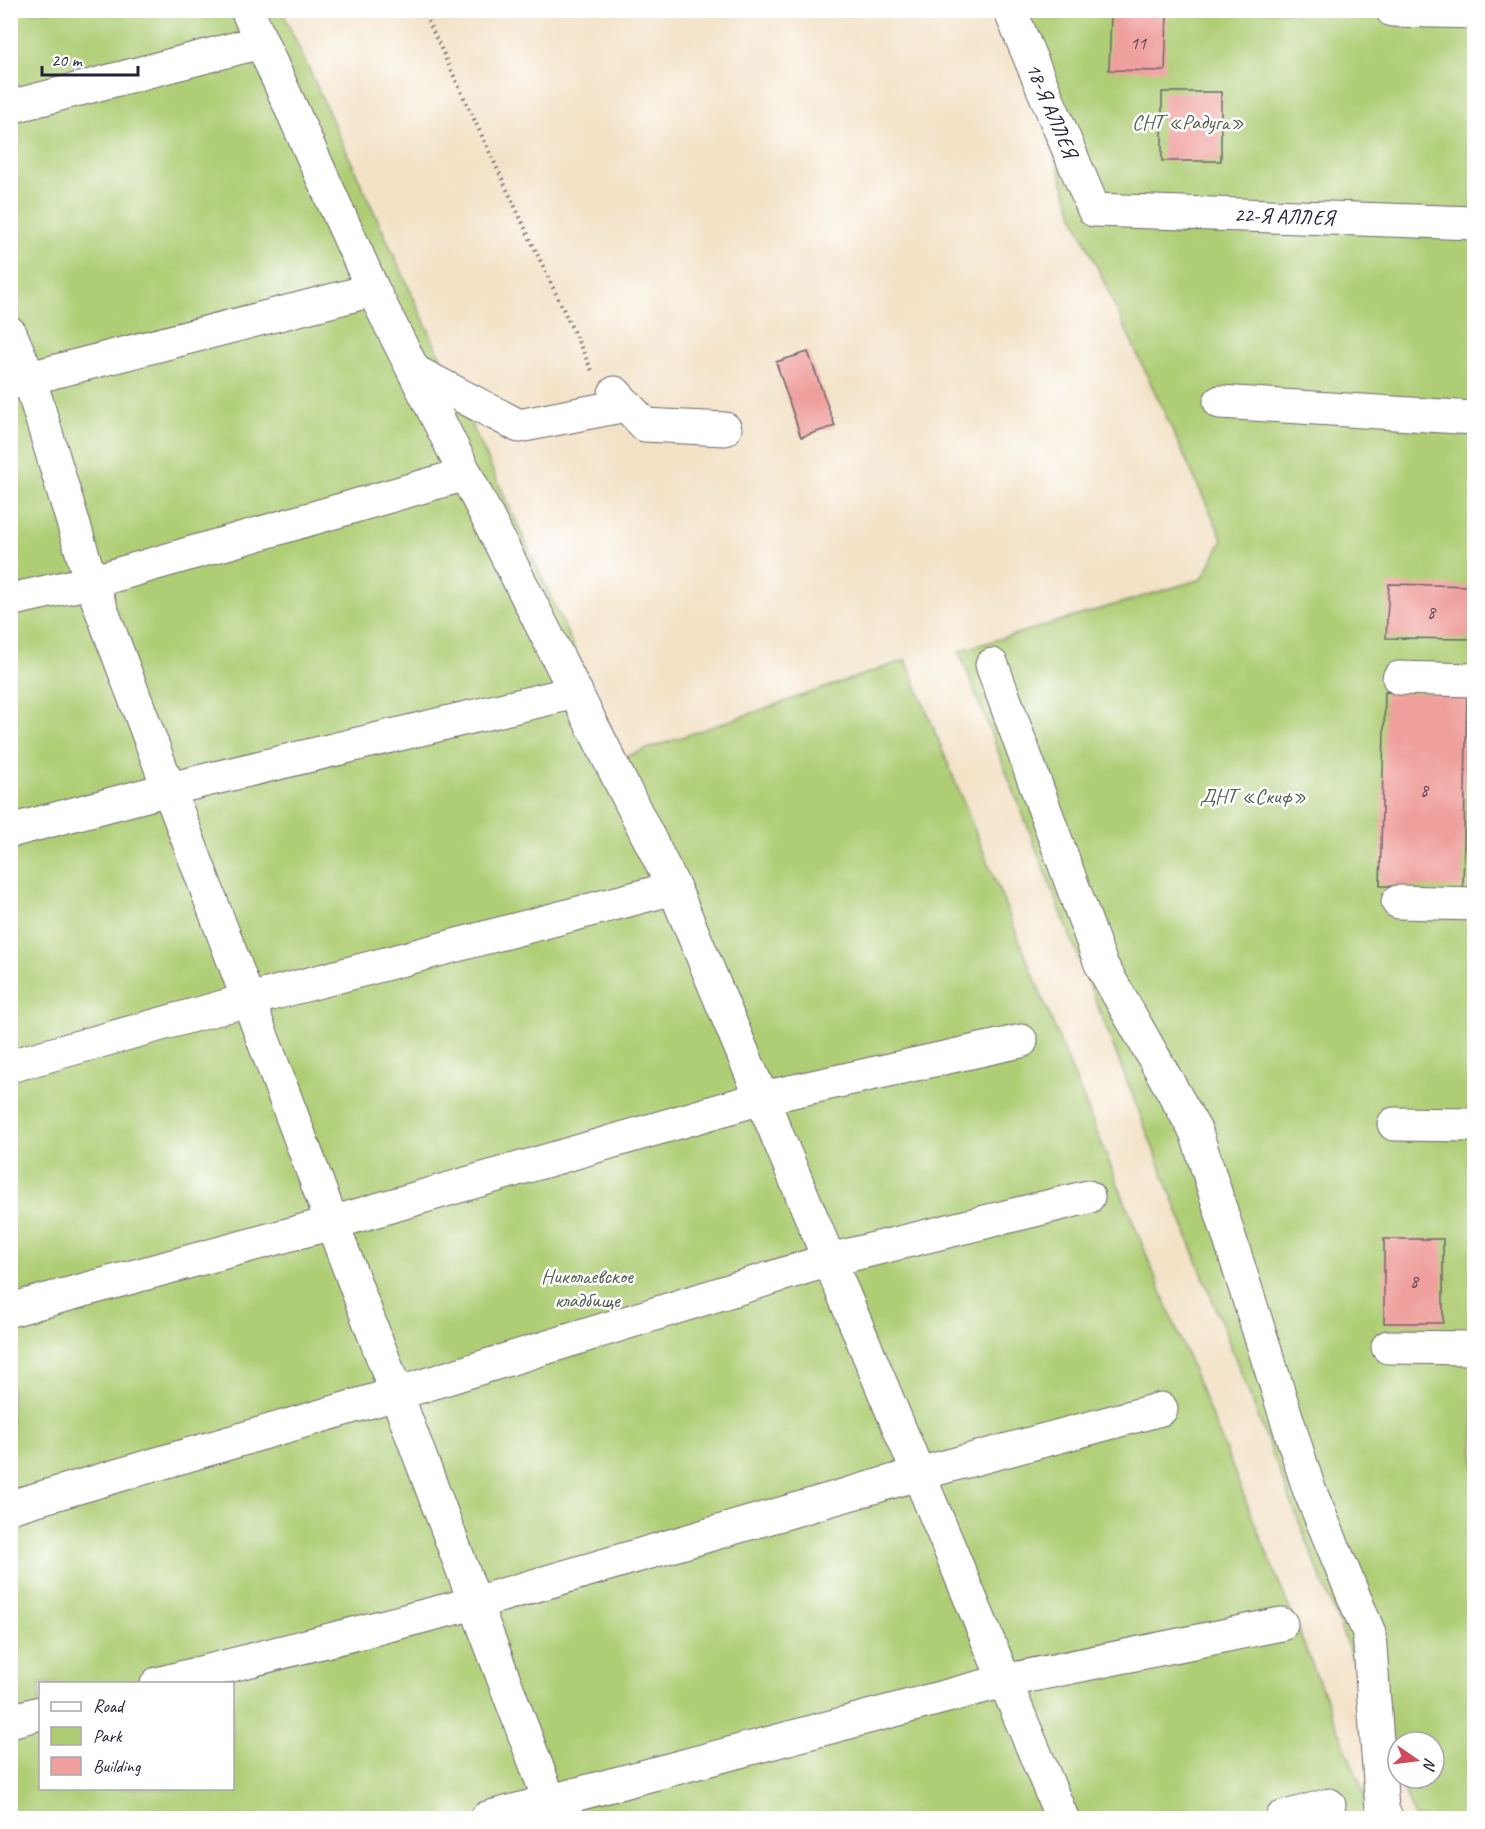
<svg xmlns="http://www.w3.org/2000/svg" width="1485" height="1829" font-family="Caveat,sans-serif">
  <rect width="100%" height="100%" fill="#fff"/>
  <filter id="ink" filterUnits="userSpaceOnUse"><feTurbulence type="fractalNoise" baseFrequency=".0167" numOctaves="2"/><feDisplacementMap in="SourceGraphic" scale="12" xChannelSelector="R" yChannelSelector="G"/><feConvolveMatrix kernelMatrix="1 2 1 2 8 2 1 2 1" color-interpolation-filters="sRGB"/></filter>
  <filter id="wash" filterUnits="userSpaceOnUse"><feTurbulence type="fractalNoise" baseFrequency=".008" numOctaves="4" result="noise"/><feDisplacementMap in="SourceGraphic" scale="24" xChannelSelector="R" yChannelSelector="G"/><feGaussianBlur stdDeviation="1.35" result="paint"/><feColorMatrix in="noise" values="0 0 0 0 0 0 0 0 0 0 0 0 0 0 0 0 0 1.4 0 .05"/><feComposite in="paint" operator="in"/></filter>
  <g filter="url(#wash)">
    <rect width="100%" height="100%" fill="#f3e2c6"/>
    <!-- green -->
    <g fill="#afcd74" stroke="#687858" stroke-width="1.5" fill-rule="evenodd">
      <path d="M11,11h271l342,746 282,-97 468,1158h-1363zM40,1684h192v104h-192z"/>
      <path d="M1009,11h465v1807h-59l-16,-40h35v-36h-36v33l-439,-1124 243,-72 21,-39 -149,-323z"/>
    </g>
    <g id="blocks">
      <!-- building -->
      <g fill="#efa09d">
        <path d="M1111,14l56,2 -2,55 -56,-1z"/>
        <rect x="1162" y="92" width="59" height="69"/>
        <path d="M808,352l27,74 -34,11 -25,-75z"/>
        <path d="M1389,584l85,2v53l-88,-1z"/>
        <path d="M1385,692l82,2 -4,194 -83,-2z"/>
        <rect x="1384" y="1239" width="59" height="84"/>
      </g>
    </g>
  </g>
  <g filter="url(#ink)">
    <use href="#blocks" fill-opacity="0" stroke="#6b656c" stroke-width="1.5"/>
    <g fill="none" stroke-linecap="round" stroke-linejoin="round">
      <!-- minor casing -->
      <g stroke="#6b656c" stroke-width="35">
        <g id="minor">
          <path d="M247,10l126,280 301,598 388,930"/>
          <path d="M1010,10l84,200 380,13"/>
          <path d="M1392,10l82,2"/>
          <path d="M10,107l251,-65"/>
          <path d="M10,333l20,47 61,202 465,1236"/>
          <path d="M414,371l105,55 107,-21"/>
          <path d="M10,383l363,-93"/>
          <path d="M615,393l30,32 80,4"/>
          <path d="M1220,402l254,16"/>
          <path d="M10,600l81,-18 375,-108"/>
          <path d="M992,665l109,299 95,168 113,357 60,144 13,176 4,9"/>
          <path d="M1399,678l75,2"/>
          <path d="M10,831l159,-42 407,-97"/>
          <path d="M1398,902l76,2"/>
          <path d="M10,1066l238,-66 426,-112"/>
          <path d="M1394,1124l80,1"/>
          <path d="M10,1310l322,-87 430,-125 259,-57"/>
          <path d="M1388,1347l86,1"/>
          <path d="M10,1507l386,-113 433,-134 259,-63"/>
          <path d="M157,1684l318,-81 443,-129 243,-65"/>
          <path d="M10,1721l30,-8"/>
          <path d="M487,1818l517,-137 277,-57"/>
          <path d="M1282,1818l47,-13"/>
        </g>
      </g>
      <!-- path -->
      <path stroke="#6b656c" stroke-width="4" stroke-dasharray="1.5 4.5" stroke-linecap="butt" d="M423,10l169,361"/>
      <!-- minor -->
      <use href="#minor" stroke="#fff" stroke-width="33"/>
    </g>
  </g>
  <g text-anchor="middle" stroke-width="5" stroke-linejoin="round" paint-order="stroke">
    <!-- number labels -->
    <g font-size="18" fill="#554254">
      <text x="1138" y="49">11</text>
      <text x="1431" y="618">8</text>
      <text x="1424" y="796">8</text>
      <text x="1414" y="1287">8</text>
    </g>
    <!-- street labels -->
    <g font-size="21" fill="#22223b" stroke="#fff">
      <text transform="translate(1052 110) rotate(67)" y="7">18-Я АЛЛЕЯ</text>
      <text transform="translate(1284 216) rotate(2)" y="7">22-Я АЛЛЕЯ</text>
    </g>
    <!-- park labels -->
    <g font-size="21" fill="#535e4f" stroke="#fff">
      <text x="1188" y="129">СНТ «Радуга»</text>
      <text x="1253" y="803">ДНТ «Скиф»</text>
      <text x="587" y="1283">Николаевское<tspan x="587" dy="24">кладбище</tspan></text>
    </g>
  </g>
  <!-- margin -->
  <rect width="1485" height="1829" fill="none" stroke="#fff" stroke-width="36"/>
  <!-- legend -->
  <rect x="39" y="1682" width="195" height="108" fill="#ffffff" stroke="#a7a7b1" stroke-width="1.5"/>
  <rect x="51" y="1702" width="30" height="9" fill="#ffffff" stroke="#a7a7b1" stroke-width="1.5"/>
  <text x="93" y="1712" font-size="18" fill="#22223b">Road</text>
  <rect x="51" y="1727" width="30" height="18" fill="#afcd74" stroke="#a7a7b1" stroke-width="1.5"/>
  <text x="93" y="1742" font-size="18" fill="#22223b">Park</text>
  <rect x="51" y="1757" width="30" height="18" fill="#efa09d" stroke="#a7a7b1" stroke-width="1.5"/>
  <text x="93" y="1772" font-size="18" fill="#22223b">Building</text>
  <!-- north arrow -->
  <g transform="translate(1416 1760) rotate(104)"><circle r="28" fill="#ffffff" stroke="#a7a7b1" stroke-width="1.5"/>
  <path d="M0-4.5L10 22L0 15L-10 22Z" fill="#d1495b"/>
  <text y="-9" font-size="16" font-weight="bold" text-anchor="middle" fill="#22223b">N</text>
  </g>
  <!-- scale -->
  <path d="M42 66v9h96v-9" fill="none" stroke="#22223b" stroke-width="3"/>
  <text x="51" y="66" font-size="18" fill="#22223b" stroke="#ffffff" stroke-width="4.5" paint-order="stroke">20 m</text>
</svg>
